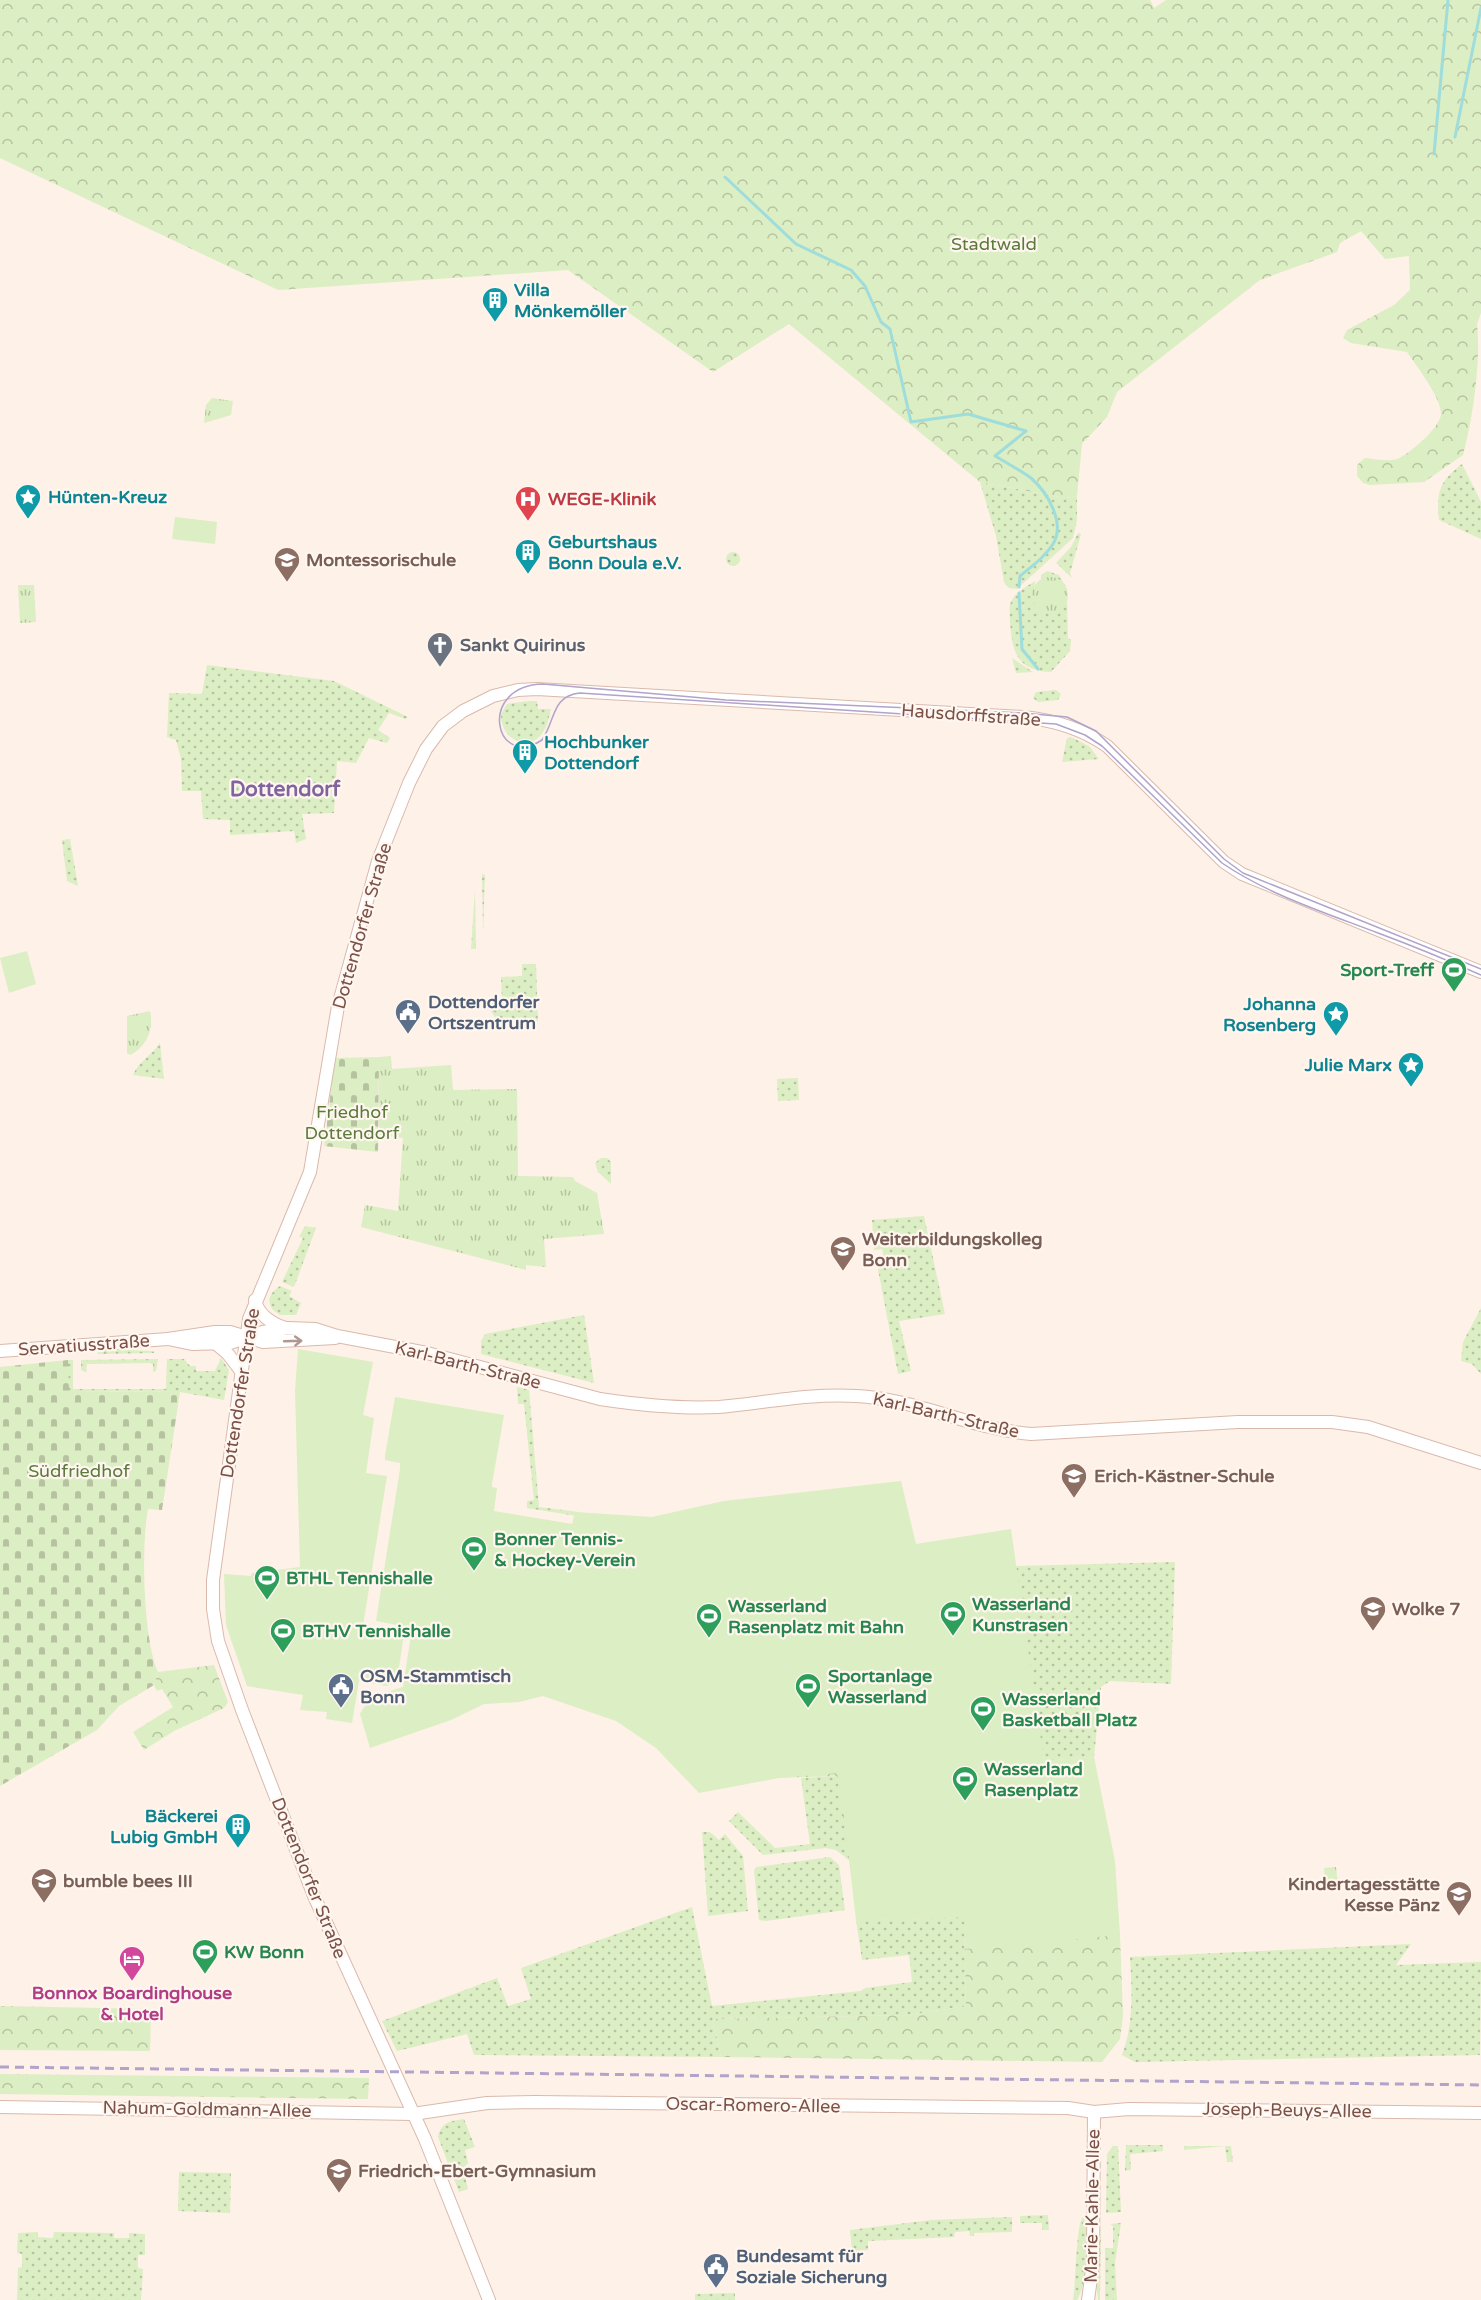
<svg xmlns="http://www.w3.org/2000/svg" width="1481" height="2300" font-family="'Varela Round',sans-serif">
  <defs>
    <pattern id="grass-dots" width="8" height="8" patternUnits="userSpaceOnUse" patternTransform="scale(1.5)"><rect width="8" height="8" fill="#dceec3"/><path d="M2 2h.1M6 6h.1" fill="none" stroke="#b7c3a0" stroke-width="1.8" stroke-linecap="round"/></pattern>
    <pattern id="forest-crowns" width="20" height="18" patternUnits="userSpaceOnUse" patternTransform="scale(1.5)"><rect width="20" height="18" fill="#dceec3"/><path d="M2 6a3 3 0 1 1 6 0M12 15a3 3 0 1 1 6 0" fill="none" stroke="#b7c3a0"/></pattern>
    <pattern id="cemetery-stones" width="16" height="16" patternUnits="userSpaceOnUse" patternTransform="scale(1.5)"><rect width="16" height="16" fill="#dceec3"/><path d="M2 7V4a2 2 0 0 1 4 0v3zM10 15v-3a2 2 0 0 1 4 0v3z" fill="#b7c3a0"/></pattern>
    <pattern id="park-tufts" width="24" height="20" patternUnits="userSpaceOnUse" patternTransform="scale(1.5)"><rect width="24" height="20" fill="#dceec3"/><path d="M3 7l-1-3M5 7V3M7 7l1-3M15 17l-1-3M17 17v-4M19 17l1-3" fill="none" stroke="#b7c3a0"/></pattern>
  </defs>
  <rect width="100%" height="100%" fill="#fef1e7"/>
  <!-- grass -->
  <g fill="url(#grass-dots)">
    <path d="M1462,464l19,38v37l-42,-19c-3,-29 1,-39 23,-56z"/>
    <path d="M980,482l86,16 11,-2v24l-4,18 -56,51 -8,-1 -5,-6 -8,-46z"/>
    <path d="M1078,533l3,1 -11,39 2,5 -16,-15 15,-16z"/>
    <circle cx="733" cy="559" r="7"/>
    <path d="M1047,571l12,4 8,14 -9,-10h-17v-4z"/>
    <path d="M1035,581l-1,21c11,14 28,12 33,-5l1,41 3,2 -1,11 -19,21c-35,-2 -39,-21 -41,-51 0,-8 -2,-16 3,-23 5,-7 15,-12 22,-17z"/>
    <path d="M1012,658l21,14 -17,1z"/>
    <path d="M207,665l127,16 74,36 -3,2 -16,-6 -11,17 12,8 -3,5 -18,-5 -13,25 -19,-2 -3,52 -32,1 4,25 -10,4 -2,-12 -64,4v-15l-27,-1 -2,-28h-19l-1,-32 -5,-19 -9,-3 2,-44 33,1z"/>
    <path d="M1056,690l5,4 -3,6 -20,2 -5,-4 3,-6z"/>
    <path d="M529,701h8l1,8h13c-2,7 -3,17 -8,23 -15,23 -43,6 -42,-18l6,-10z"/>
    <path d="M1071,737l18,9 10,13 -37,3 5,-24z"/>
    <path d="M70,839l8,47 -11,-5 -5,-41z"/>
    <path d="M482,874l3,1 -2,57z"/>
    <path d="M475,890l1,59h-5z"/>
    <path d="M522,964h14l2,58 -39,1 -14,-21 17,-1 -1,-24 21,-1z"/>
    <path d="M160,1043l4,36 -31,-4c4,-12 20,-21 27,-32z"/>
    <path d="M798,1078l1,22 -21,1 -1,-22z"/>
    <path d="M601,1158h6l4,4v22l-13,-12 -3,-9z"/>
    <path d="M924,1216l21,98 -46,7 12,50 -13,3 -22,-115 8,-1 -2,-9 -8,1 -2,-30z"/>
    <path d="M305,1226l11,2 -22,59 -12,-5 21,-44 -4,-1z"/>
    <path d="M280,1286l12,5 -3,5 12,7 -5,12h-16l-8,-6c-6,-12 0,-17 8,-23z"/>
    <path d="M1481,1308v66l-9,-10 -11,-3 2,-19z"/>
    <path d="M584,1315l10,68 -113,-29v-13l4,-7z"/>
    <path d="M98,1349l56,2v2l-56,1z"/>
    <path d="M221,1358l8,12 -5,30 -44,-8 -112,-1v-31h5v29h93l1,-30h17l6,7h6v5h19z"/>
    <path d="M158,1359l-2,12 -3,1v-8l-4,-1 -62,1 -1,8 -5,-2v-10z"/>
    <path d="M517,1387l12,3 10,117 40,5 -2,4 -50,-8v-7l7,-1 -10,-96h-6z"/>
    <path d="M1175,1562l-4,122 -61,-3 -9,6 -7,70 -50,4 -12,-63 -16,-132z"/>
    <path d="M838,1776l12,85 -14,-11 -10,-2 -63,7 -34,-34 9,-9 37,36 35,-4 -9,-66z"/>
    <path d="M702,1832h8l9,8 6,-6 18,22 5,55 -40,5z"/>
    <path d="M830,1857l9,8 6,45 -79,11 -7,-1 -5,-49 2,-4z"/>
    <path d="M692,1907l20,99 149,-15 4,-3 47,-6 -3,-27 -47,5 -6,-40 108,-3 2,89 -58,9 -195,4 8,38 -247,-2 -7,-21 -70,17 -15,-30 115,-43 11,28 23,-7 -10,-31z"/>
    <path d="M1411,1944l-15,21 85,-3 -1,93 -345,7 -13,-7c12,-32 10,-65 8,-98z"/>
    <path d="M464,2119l11,28 -10,3 3,13 -5,5 5,21 -9,3 -21,-55c3,-15 13,-16 26,-18z"/>
    <path d="M1126,2145h37v6l-33,3 1,16 -6,1z"/>
    <path d="M1113,2146h5l3,66 -15,1 1,-59z"/>
    <path d="M1184,2146h47l2,16h-6l-2,-16 -41,4z"/>
    <path d="M179,2172l52,1 -1,40 -52,-2z"/>
    <path d="M1048,2215l1,15h-7v-7h-22v-7z"/>
    <path d="M1012,2217v15l-38,1v3h-4l-1,-5 -14,1 -1,5 -86,4v9l-16,1 -2,-21 81,-10z"/>
    <path d="M1083,2217c12,16 4,66 -6,83h-4c3,-16 3,-77 10,-83z"/>
    <path d="M1121,2223l-6,40 2,37h-12v-52h8v-22l-3,-2z"/>
    <path d="M1101,2225l-1,75h-2l-2,-15z"/>
    <path d="M38,2232v5l15,1 1,-6 60,1v5h15v-5l16,1v21h-7v13l5,1 -2,31h-124l1,-32 4,-1v-13l-5,-1 1,-20z"/>
    <path d="M735,2293v7h-40v-6z"/>
  </g>
  <!-- forest -->
  <g fill="url(#forest-crowns)">
    <path d="M0,0h1150l4,8 12,-8h315v313l-4,11c4,37 -4,94 -14,131l-39,27 -54,3 -7,-2 -6,-7v-11l8,-7c10,1 22,4 32,1 12,-4 45,-33 44,-46 -1,-17 -24,-46 -34,-61l-56,-9 -8,-5 4,-8 47,-25 16,-15 -1,-34 -24,3 -24,-28 -21,12 -3,9 -77,28 -143,112 -10,25 -25,27 -5,52 -11,2 -86,-16 -191,-158 -76,48 -145,-102 -290,20 -278,-132z"/>
    <path d="M214,1665l14,37 -4,6 -50,23 -30,19 -11,-18 40,-25 -11,-18 -5,2 -3,-6 4,-13z"/>
    <path d="M860,1716l257,209 3,10 3,81 -3,23 -18,23 -381,-5 -8,-38 195,-4 58,-9 -2,-89 -105,3 -22,-144 -60,2z"/>
    <path d="M0,2006l151,3 -1,42 -150,-1z"/>
    <path d="M0,2074l369,4 -1,21 -368,-5z"/>
  </g>
  <!-- cemetery -->
  <g fill="url(#cemetery-stones)">
    <path d="M379,1057l-1,95 -54,-6 11,-88z"/>
    <path d="M68,1360l1,31 111,1 -18,118 -14,-1c-7,36 -5,130 10,163l-4,13 -35,21 -22,24 -97,56v-419z"/>
  </g>
  <!-- park -->
  <g fill="url(#park-tufts)">
    <path d="M212,398l21,3 -2,14 -27,8 2,-18z"/>
    <circle cx="1050" cy="595" r="18"/>
    <path d="M18,585h16l2,37 -16,1z"/>
    <path d="M150,1011c4,17 -3,36 -20,44l-3,-2v-37z"/>
    <path d="M391,1056l1,13 59,-4 2,25 64,-1 1,87 55,1 2,4 22,12 7,41 -60,5 2,28 -20,-2v5l-165,-43 4,-22 33,6 5,-73 -24,-3v-78z"/>
    <path d="M1336,1867l1,10 3,4v6l-7,-1 -8,-7 -1,-11z"/>
  </g>
  <!-- pitch -->
  <g fill="#dceec3">
    <path d="M175,517l42,5 -2,22 -43,-5z"/>
    <path d="M27,951l9,33 -27,9 -9,-35z"/>
    <path d="M298,1349l75,13 -10,53 11,3 -8,55 21,3 -24,150 41,8 -7,47 -10,5 -28,-5 -7,42 -26,-4 1,-7 -27,-2 3,-15 -56,-9 -21,-61 -2,-51 27,2 1,-3 48,-6 -5,-176z"/>
    <path d="M395,1397l109,18 -12,69v3l5,1 -3,23 78,13 3,-12 77,5 72,-16 177,-20 15,63 95,-15 33,232 50,-4 21,104 5,74 -155,14 -1,-32 -108,3 -17,-147 -60,5 -80,15 -43,-45 -40,-27 -73,-25 -24,6 -35,2 -33,16 -81,28 -10,-34c10,-19 25,-21 43,-27l9,-59 -36,-7 24,-152v-6l-15,-3v-4z"/>
  </g>
  <g fill="none" stroke-linecap="round" stroke-linejoin="round">
    <!-- stream -->
    <g stroke="#9edddc" stroke-width="3">
      <path d="M1455,137l26,-129"/>
      <path d="M1434,154l14,-154"/>
      <path d="M725,177l71,67 55,26 14,16 16,36 9,7 21,93 57,-8 58,17 -31,25c12,7 25,14 36,22 16,14 35,45 22,66 -8,13 -21,22 -33,32l-1,11"/>
      <path d="M1019,593l3,56 16,20"/>
    </g>
    <!-- secondary casing -->
    <g stroke="#dab9ad" stroke-width="14">
      <g id="secondary">
        <path d="M255,1300c3,15 17,24 31,28"/>
        <path d="M168,1339l24,5 38,-1 33,-11 25,-4 27,1 22,7 90,17 173,46c40,6 79,10 119,8 45,-4 91,-14 137,-11 61,3 115,33 175,38l207,-12h94l36,5 113,36"/>
        <path d="M215,1343l13,11 13,17"/>
        <path d="M0,1351l168,-12 47,-7h15l33,10 72,-4"/>
        <path d="M0,2107l413,7 74,-11 48,-1 533,6 26,4 35,-3 352,4"/>
        <path d="M489,2300l-64,-161 -111,-243 -72,-186 -24,-69 -5,-32v-29l36,-261 61,-147 28,-166 40,-145 31,-78 17,-34 17,-23 20,-15 30,-15 25,-6 19,-1 486,28c31,3 58,11 84,29l117,116 18,12 239,98"/>
        <path d="M1088,2300l5,-37 1,-151"/>
      </g>
    </g>
    <!-- secondary -->
    <use href="#secondary" stroke="#fff" stroke-width="12"/>
    <!-- tram -->
    <path stroke="#b1a3ca" stroke-width="1.5" d="M1481,969l-238,-96 -19,-14 -128,-128 -29,-14 -44,-4 -297,-13 -183,-16c-67,2 -48,87 -1,56 14,-20 9,-44 38,-47l476,31 29,11 17,11 120,117c47,32 104,50 156,70 35,13 69,27 103,42"/>
    <!-- rail -->
    <path stroke="#b1a3ca" stroke-width="3" stroke-dasharray="9 6" stroke-linecap="butt" d="M0,2067l1481,18"/>
  </g>
  <!-- one-way arrows -->
  <defs><path id="oneway-shaft" d="M-6 0H5M1.5-3L5.5 0L1.5 3" fill="none" stroke-width="1.6" stroke-linecap="round" stroke-linejoin="round" transform="scale(1.5)"/></defs>
  <use stroke="#b09791" href="#oneway-shaft" transform="translate(293 1341) rotate(-2)"/>
  <!-- icons -->
  <defs>
    <g id="building-pin" transform="scale(1.35)"><path d="M0 17L-7.5 6A9.5 9.5 0 1 1 7.5 6Z" fill="#0f9aa8" stroke="#fff6ef"/><path d="M-4-6H4V6H1V3H-1V6H-4ZM-2.5-4.3h1.7v1.8h-1.7ZM.8-4.3h1.7v1.8H.8ZM-2.5-1h1.7V.8h-1.7ZM.8-1h1.7V.8H.8Z" fill="#fff"/></g>
    <g id="sight-pin" transform="scale(1.35)"><path d="M0 17L-7.5 6A9.5 9.5 0 1 1 7.5 6Z" fill="#0f9aa8" stroke="#fff6ef"/><path d="M0-6L1.8-2.2L6-1.7L2.9 1.2L3.7 5.4L0 3.3L-3.7 5.4L-2.9 1.2L-6-1.7L-1.8-2.2Z" fill="#fff"/></g>
    <g id="hospital-pin" transform="scale(1.35)"><path d="M0 17L-7.5 6A9.5 9.5 0 1 1 7.5 6Z" fill="#e0444e" stroke="#fff6ef"/><path d="M-5-5h3v3.5h4V-5h3V5h-3V1.5h-4V5h-3Z" fill="#fff"/></g>
    <g id="school-pin" transform="scale(1.35)"><path d="M0 17L-7.5 6A9.5 9.5 0 1 1 7.5 6Z" fill="#8d6e63" stroke="#fff6ef"/><path d="M0-5L7-2L0 1L-7-2ZM-4 1L0 2.5L4 1V4Q0 6-4 4Z" fill="#fff"/></g>
    <g id="church-pin" transform="scale(1.35)"><path d="M0 17L-7.5 6A9.5 9.5 0 1 1 7.5 6Z" fill="#6b7280" stroke="#fff6ef"/><path d="M-1.2-6h2.4v3.5h3.3v2.4h-3.3V6h-2.4V-.1h-3.3v-2.4h3.3Z" fill="#fff"/></g>
    <g id="stadium-pin" transform="scale(1.35)"><path d="M0 17L-7.5 6A9.5 9.5 0 1 1 7.5 6Z" fill="#2e9e5b" stroke="#fff6ef"/><path d="M0-5a6.5 5 0 1 0 0 10a6.5 5 0 1 0 0-10ZM-3.5-1.8h7v3.6h-7Z" fill="#fff"/></g>
    <g id="civic-pin" transform="scale(1.35)"><path d="M0 17L-7.5 6A9.5 9.5 0 1 1 7.5 6Z" fill="#5c6f8a" stroke="#fff6ef"/><path d="M-.6-6.5H3V-4.5H.6V-3L4-1V1h2V6H-6V1h2V-1L-.6-3ZM-1.2 2.5V6h2.4V2.5Z" fill="#fff"/></g>
    <g id="university-pin" transform="scale(1.35)"><path d="M0 17L-7.5 6A9.5 9.5 0 1 1 7.5 6Z" fill="#8d6e63" stroke="#fff6ef"/><path d="M0-5L7-2L0 1L-7-2ZM-4 1L0 2.5L4 1V4Q0 6-4 4Z" fill="#fff"/></g>
    <g id="hotel-pin" transform="scale(1.35)"><path d="M0 17L-7.5 6A9.5 9.5 0 1 1 7.5 6Z" fill="#d1479c" stroke="#fff6ef"/><path d="M-6-4.5h1.5V1H6V5H4.5V3h-9V5H-6ZM-4 0a1.8 1.8 0 1 1 3.6 0ZM.5 0V-2.5h3Q6-2.5 6 0Z" fill="#fff"/></g>
  </defs>
  <g fill-rule="evenodd">
    <use href="#building-pin" x="495" y="300"/>
    <use href="#sight-pin" x="28" y="497"/>
    <use href="#hospital-pin" x="528" y="499"/>
    <use href="#building-pin" x="528" y="552"/>
    <use href="#school-pin" x="287" y="560"/>
    <use href="#church-pin" x="440" y="645"/>
    <use href="#building-pin" x="525" y="752"/>
    <use href="#stadium-pin" x="1454" y="970"/>
    <use href="#civic-pin" x="408" y="1012"/>
    <use href="#sight-pin" x="1336" y="1014"/>
    <use href="#sight-pin" x="1411" y="1065"/>
    <use href="#university-pin" x="843" y="1249"/>
    <use href="#school-pin" x="1074" y="1476"/>
    <use href="#stadium-pin" x="474" y="1549"/>
    <use href="#stadium-pin" x="267" y="1578"/>
    <use href="#school-pin" x="1373" y="1609"/>
    <use href="#stadium-pin" x="953" y="1614"/>
    <use href="#stadium-pin" x="709" y="1616"/>
    <use href="#stadium-pin" x="283" y="1631"/>
    <use href="#civic-pin" x="341" y="1686"/>
    <use href="#stadium-pin" x="808" y="1686"/>
    <use href="#stadium-pin" x="983" y="1709"/>
    <use href="#stadium-pin" x="965" y="1779"/>
    <use href="#building-pin" x="238" y="1826"/>
    <use href="#school-pin" x="44" y="1881"/>
    <use href="#school-pin" x="1459" y="1894"/>
    <use href="#stadium-pin" x="205" y="1952"/>
    <use href="#hotel-pin" x="132" y="1959"/>
    <use href="#school-pin" x="339" y="2171"/>
    <use href="#civic-pin" x="716" y="2266"/>
  </g>
  <g text-anchor="middle" stroke-width="4.5" stroke-linejoin="round" paint-order="stroke">
    <!-- park labels -->
    <g font-size="18" fill="#5a7b3c" stroke="#fff6ef">
      <text x="994" y="250">Stadtwald</text>
      <text x="352" y="1118">Friedhof<tspan x="352" dy="21">Dottendorf</tspan></text>
      <text x="79" y="1477">Südfriedhof</text>
    </g>
    <!-- culture labels -->
    <g font-size="18" font-weight="bold" fill="#0d838f" stroke="#fff6ef" text-anchor="start">
      <text x="514" y="296">Villa<tspan x="514" dy="21">Mönkemöller</tspan></text>
      <text x="48" y="503">Hünten-Kreuz</text>
      <text x="548" y="548">Geburtshaus<tspan x="548" dy="21">Bonn Doula e.V.</tspan></text>
      <text x="544" y="748">Hochbunker<tspan x="544" dy="21">Dottendorf</tspan></text>
      <text x="1316" y="1010" text-anchor="end">Johanna<tspan x="1316" dy="21">Rosenberg</tspan></text>
      <text x="1392" y="1071" text-anchor="end">Julie Marx</text>
      <text x="218" y="1822" text-anchor="end">Bäckerei<tspan x="218" dy="21">Lubig GmbH</tspan></text>
    </g>
    <!-- health labels -->
    <g font-size="18" font-weight="bold" fill="#be3a42" stroke="#fff6ef" text-anchor="start">
      <text x="548" y="505">WEGE-Klinik</text>
    </g>
    <!-- education labels -->
    <g font-size="18" font-weight="bold" fill="#785e54" stroke="#fff6ef" text-anchor="start">
      <text x="306" y="566">Montessorischule</text>
      <text x="862" y="1245">Weiterbildungskolleg<tspan x="862" dy="21">Bonn</tspan></text>
      <text x="1094" y="1482">Erich-Kästner-Schule</text>
      <text x="1392" y="1615">Wolke 7</text>
      <text x="63" y="1887">bumble bees III</text>
      <text x="1440" y="1890" text-anchor="end">Kindertagesstätte<tspan x="1440" dy="21">Kesse Pänz</tspan></text>
      <text x="358" y="2177">Friedrich-Ebert-Gymnasium</text>
    </g>
    <!-- worship labels -->
    <g font-size="18" font-weight="bold" fill="#5b616d" stroke="#fff6ef" text-anchor="start">
      <text x="460" y="651">Sankt Quirinus</text>
    </g>
    <!-- street labels -->
    <g font-size="18" fill="#7b5148" stroke="#fff6ef">
      <text transform="translate(971 715) rotate(4)" y="6">Hausdorffstraße</text>
      <text transform="translate(362 926) rotate(-74)" y="6">Dottendorfer Straße</text>
      <text transform="translate(84 1345) rotate(-4)" y="6">Servatiusstraße</text>
      <text transform="translate(468 1365) rotate(14)" y="6">Karl-Barth-Straße</text>
      <text transform="translate(240 1393) rotate(-81)" y="6">Dottendorfer Straße</text>
      <text transform="translate(946 1415) rotate(13)" y="6">Karl-Barth-Straße</text>
      <text transform="translate(309 1878) rotate(68)" y="6">Dottendorfer Straße</text>
      <text transform="translate(753 2105) rotate(1)" y="6">Oscar-Romero-Allee</text>
      <text transform="translate(207 2109) rotate(1)" y="6">Nahum-Goldmann-Allee</text>
      <text transform="translate(1287 2110) rotate(1)" y="6">Joseph-Beuys-Allee</text>
      <text transform="translate(1092 2206) rotate(-89)" y="6">Marie-Kahle-Allee</text>
    </g>
    <!-- leisure labels -->
    <g font-size="18" font-weight="bold" fill="#27864d" stroke="#fff6ef" text-anchor="start">
      <text x="1434" y="976" text-anchor="end">Sport-Treff</text>
      <text x="494" y="1545">Bonner Tennis-<tspan x="494" dy="21">&amp; Hockey-Verein</tspan></text>
      <text x="286" y="1584">BTHL Tennishalle</text>
      <text x="972" y="1610">Wasserland<tspan x="972" dy="21">Kunstrasen</tspan></text>
      <text x="728" y="1612">Wasserland<tspan x="728" dy="21">Rasenplatz mit Bahn</tspan></text>
      <text x="302" y="1637">BTHV Tennishalle</text>
      <text x="828" y="1682">Sportanlage<tspan x="828" dy="21">Wasserland</tspan></text>
      <text x="1002" y="1705">Wasserland<tspan x="1002" dy="21">Basketball Platz</tspan></text>
      <text x="984" y="1775">Wasserland<tspan x="984" dy="21">Rasenplatz</tspan></text>
      <text x="224" y="1958">KW Bonn</text>
    </g>
    <!-- service labels -->
    <g font-size="18" font-weight="bold" fill="#4e5e75" stroke="#fff6ef" text-anchor="start">
      <text x="428" y="1008">Dottendorfer<tspan x="428" dy="21">Ortszentrum</tspan></text>
      <text x="360" y="1682">OSM-Stammtisch<tspan x="360" dy="21">Bonn</tspan></text>
      <text x="736" y="2262">Bundesamt für<tspan x="736" dy="21">Soziale Sicherung</tspan></text>
    </g>
    <!-- hotel labels -->
    <g font-size="18" font-weight="bold" fill="#b23c85" stroke="#fff6ef">
      <text x="132" y="1999">Bonnox Boardinghouse<tspan x="132" dy="21">&amp; Hotel</tspan></text>
    </g>
    <!-- quarter labels -->
    <g font-size="21" font-weight="bold" fill="#80649e" stroke="#fff6ef">
      <text x="285" y="796">Dottendorf</text>
    </g>
  </g>
</svg>
